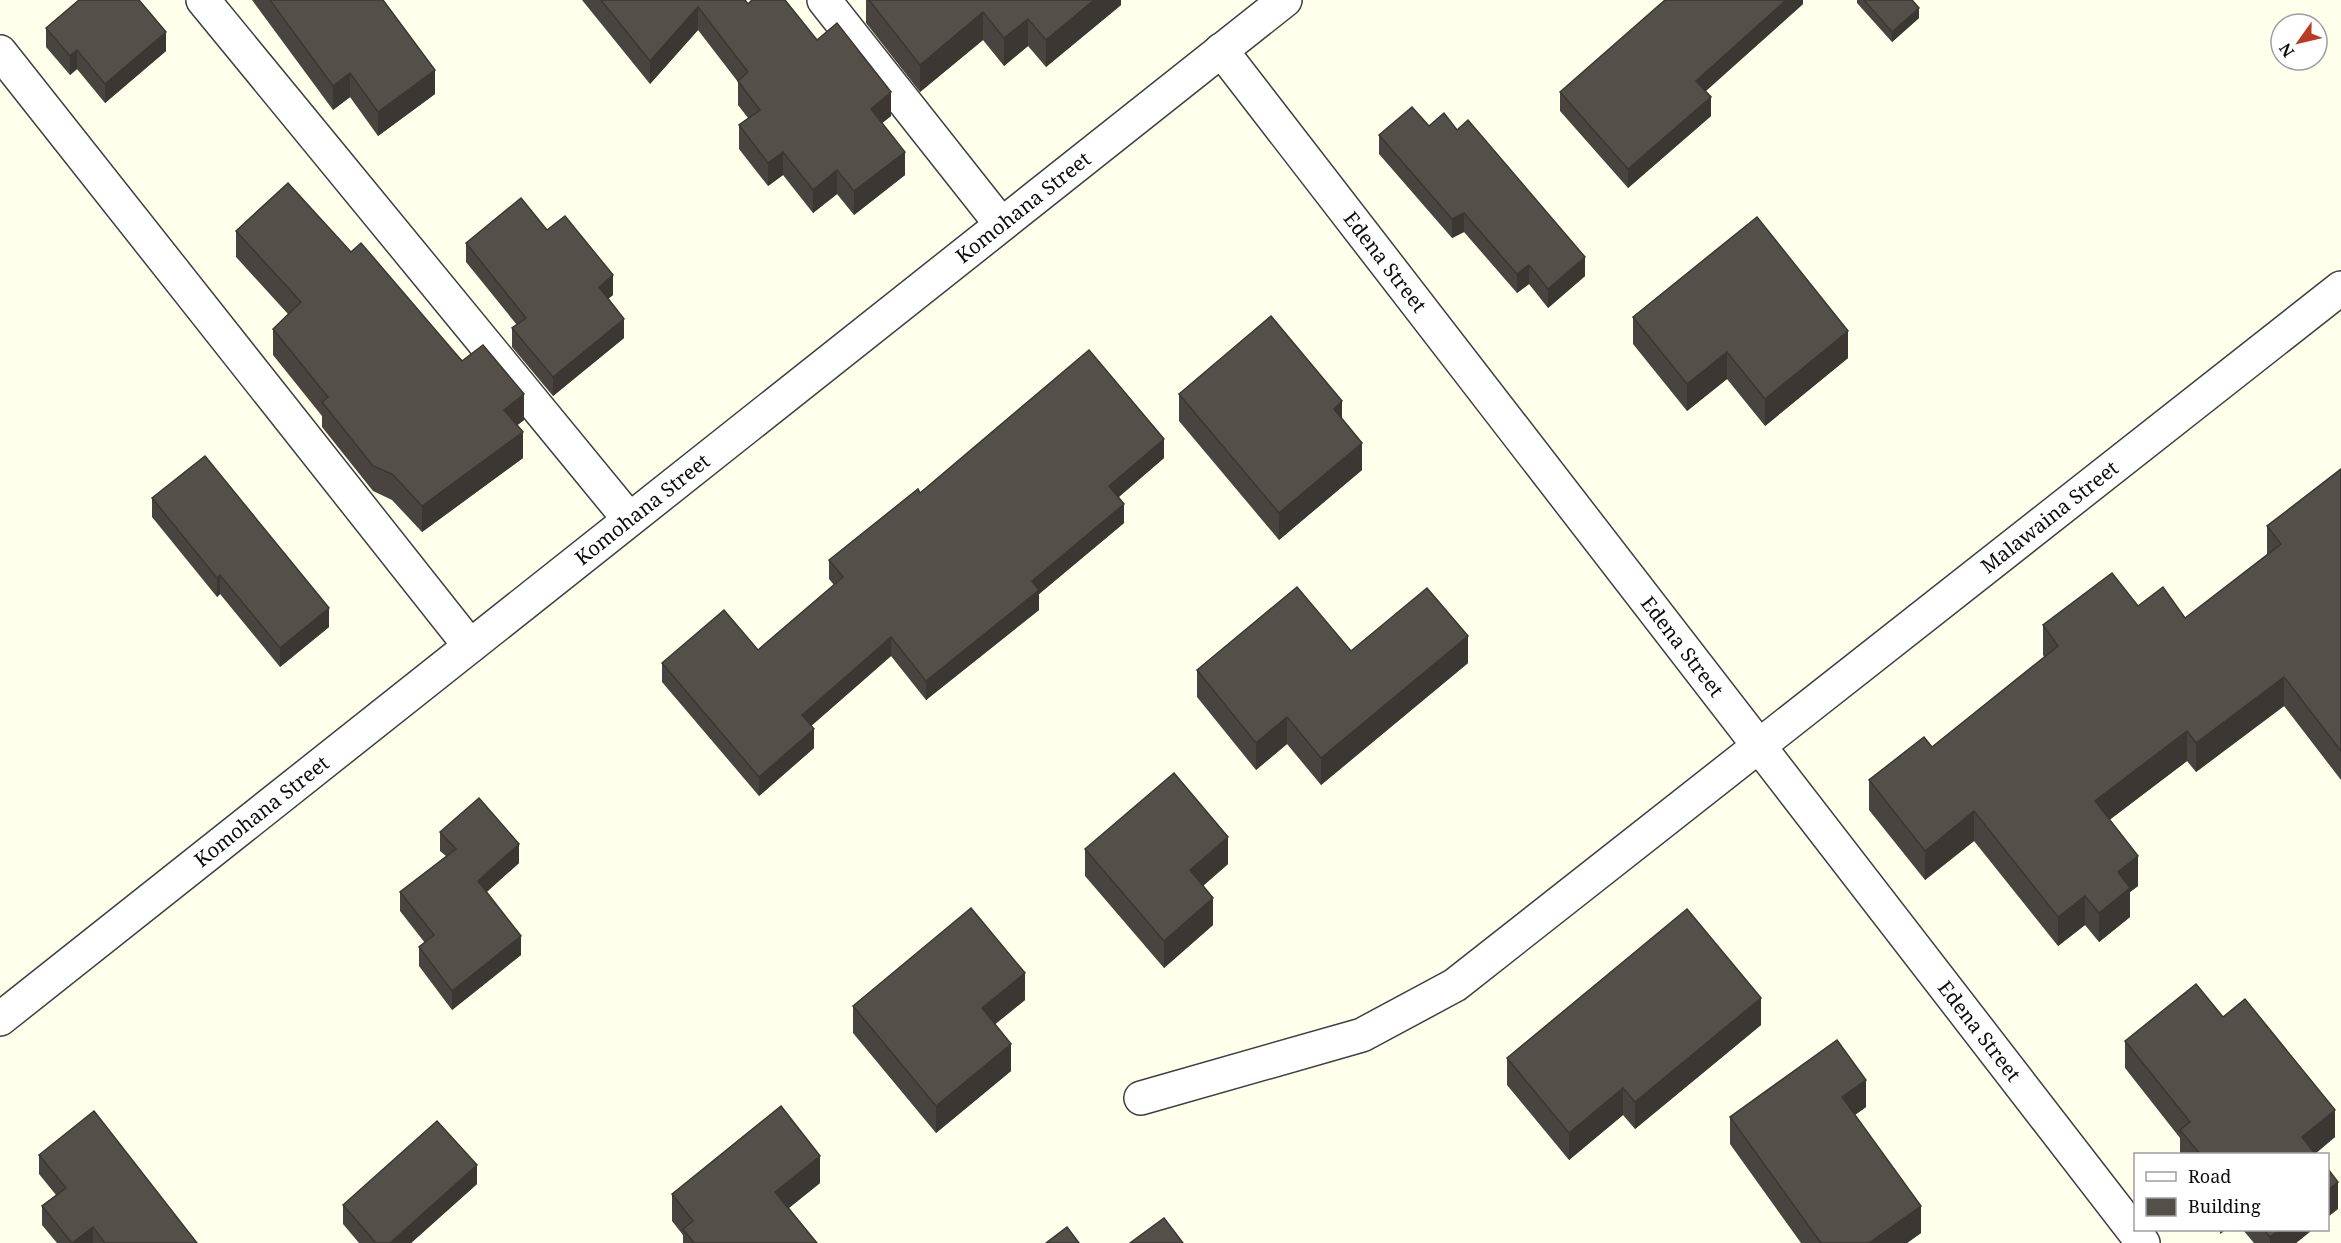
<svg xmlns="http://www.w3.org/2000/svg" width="2341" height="1243" font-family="'Noto Serif',serif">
  <rect width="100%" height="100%" fill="#ffffeb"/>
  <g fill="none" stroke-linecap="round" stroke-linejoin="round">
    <!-- minor casing -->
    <g stroke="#3f3f3f" stroke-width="36">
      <g id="minor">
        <path d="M203,0l426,519"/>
        <path d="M824,0l177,224"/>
        <path id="s1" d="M1221,50l922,1193"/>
        <path d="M0,52l470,594"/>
        <path id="s2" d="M1141,1098l221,-63 93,-50 886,-697"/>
      </g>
    </g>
    <!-- tertiary casing -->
    <g stroke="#3f3f3f" stroke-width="36">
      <g id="tertiary">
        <path id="s3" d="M0,1019l1285,-1019"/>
      </g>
    </g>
    <!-- minor -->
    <use href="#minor" stroke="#fff" stroke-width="33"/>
    <!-- tertiary -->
    <use href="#tertiary" stroke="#fff" stroke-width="33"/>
  </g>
  <!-- wall -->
  <g fill="#49443f">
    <path d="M252,0h131l52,94 -57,42 -28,-39 -17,13z"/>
    <path d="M582,0h163l3,4 69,36 74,76 -9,7 23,52 -51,40 -17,-21 -24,19 -30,-38 -15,11 -29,-37v-24l9,-7 -10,-13v-23l-40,-52 -48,54z"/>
    <path d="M866,0h255v5l-75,62 -18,-21 -24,20 -21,-26 -63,52 -54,-69z"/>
    <path d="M1803,0v4l-98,87 6,25 -83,72 -68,-77v-19z"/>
    <path d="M1857,0h55l7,18 -27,24 -35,-39z"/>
    <path d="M46,28l120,23 -61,52 -28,-34 -7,6 -24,-28z"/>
    <path d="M1429,126l28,4 128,146 -37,32 -19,-24 -12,9 -53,-61 -12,6 -73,-84v-19z"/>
    <path d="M547,230l66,65 -5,4 16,39 -71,58 -41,-49v-19l5,-3 -51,-63v-19z"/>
    <path d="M236,231l115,21 173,168 -7,5 6,33 -101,74 -30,-32 -19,-9 -51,-64v-11l-49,-61v-26l15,-15 -52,-57z"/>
    <path d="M1633,317l215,41 -83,68 -38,-47 -40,32 -54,-67z"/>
    <path d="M1179,394l163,25 20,51 -83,70 -100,-119z"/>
    <path d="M1164,458l-45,39 5,26 -85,71v16l-113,90 -35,-44 -80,70 3,22 -55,48 -97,-114v-19l96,-13 76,-65 -5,-6v-19l91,-67z"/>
    <path d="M2341,469v311l-57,-74 -88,66 -9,-11 -78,59 29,66 -8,6v25l-31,25 -14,-17 -27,21 -84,-105 -49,39 -56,-70v-30l63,-33 112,-90 -1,-2v-30l95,-19 47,12 82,-63v-29z"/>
    <path d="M152,498l177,129 -49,40 -60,-73 -3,3 -65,-80z"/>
    <path d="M1351,651l117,12 -147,122 -34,-41 -31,26 -59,-73v-27z"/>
    <path d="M440,832l79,31 -33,29 35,63 -69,55 -33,-44v-19l6,-4 -25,-32v-19l46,-36 -6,-5z"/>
    <path d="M1085,849l143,15 -25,22 10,39 -49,43 -79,-92z"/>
    <path d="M1025,1000l-30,24 16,47 -75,62 -83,-100v-27z"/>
    <path d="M2223,1017l112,120 -20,16 1,2h-136v-17l-55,-70v-27z"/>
    <path d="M1761,1025l-126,104 -12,-14 -54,45 -62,-75v-27z"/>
    <path d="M1866,1107l-11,8 66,118 -14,10h-106l-71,-99v-27z"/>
    <path d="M39,1155l158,88h-140l-15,-18v-19l14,-11 -17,-21z"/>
    <path d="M820,1183l-31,25 28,35h-134v-8l-11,-14v-27z"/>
    <path d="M477,1184l-66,59h-52l-16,-19v-19z"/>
    <path d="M2243,1230h69l-16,13h-42z"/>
  </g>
  <!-- shaded-wall -->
  <g fill="#3c3733">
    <path d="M1094,0h27v5l-75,62v-27z"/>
    <path d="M1786,0h17v4l-107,96v-19z"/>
    <path d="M698,7v23l-48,54v-23z"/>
    <path d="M1919,8v10l-27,24v-10z"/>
    <path d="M983,12v28l-63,52v-27z"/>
    <path d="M1028,19v27l-24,20v-28z"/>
    <path d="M166,32v19l-61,52v-19z"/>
    <path d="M77,50v19l-7,6v-19z"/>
    <path d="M435,70v24l-57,42v-24z"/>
    <path d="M350,73v24l-17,13v-24z"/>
    <path d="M891,92v24l-20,16v-23z"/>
    <path d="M1711,97v19l-83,72v-19z"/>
    <path d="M783,152v23l-15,11v-23z"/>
    <path d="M905,152v23l-51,40v-24z"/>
    <path d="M837,170v24l-24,19v-23z"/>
    <path d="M1464,213v19l-12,6v-19z"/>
    <path d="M1585,257v19l-37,32v-19z"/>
    <path d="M1529,265v19l-12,9v-19z"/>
    <path d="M613,275v20l-14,11v-19z"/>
    <path d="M624,319v19l-71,58v-19z"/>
    <path d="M1848,331v27l-83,68v-27z"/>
    <path d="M1727,352v27l-40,32v-27z"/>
    <path d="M524,394v26l-20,16v-26z"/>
    <path d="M1342,401v27l-8,-19z"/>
    <path d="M523,432v26l-101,74v-26z"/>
    <path d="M1164,439v19l-55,47v-19z"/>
    <path d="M1362,443v27l-83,70v-27z"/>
    <path d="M1124,504v19l-85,71v16l-113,90v-19l106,-100z"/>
    <path d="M220,575v19l-3,3v-19z"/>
    <path d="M329,608v19l-49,40v-19z"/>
    <path d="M1468,636v27l-147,122v-27z"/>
    <path d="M891,637v19l-89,78v-19z"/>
    <path d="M2284,677v29l-88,66v-29z"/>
    <path d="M1287,717v27l-31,26v-27z"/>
    <path d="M814,729v19l-55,48v-19z"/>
    <path d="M2187,731v30l-92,70v-30z"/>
    <path d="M1974,811v30l-49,39v-29z"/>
    <path d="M1228,837v27l-38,33v-27z"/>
    <path d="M519,844v19l-41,37v-19z"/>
    <path d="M2138,856v30l-8,6v25l-31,25v-29l19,-41z"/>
    <path d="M2085,896v29l-27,21v-29z"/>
    <path d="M1213,898v27l-49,43v-27z"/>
    <path d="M521,936v19l-69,55v-19z"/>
    <path d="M1025,973v27l-43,35v-27z"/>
    <path d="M1761,998v27l-126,104v-27z"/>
    <path d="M1011,1044v27l-75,62v-27z"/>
    <path d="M1866,1080v27l-24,17v-27z"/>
    <path d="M1623,1088v27l-54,45v-27z"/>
    <path d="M2335,1110v27l-21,18 -12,-18z"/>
    <path d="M820,1156v27l-45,36v-27z"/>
    <path d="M477,1165v19l-66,59h-21z"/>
    <path d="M2338,1182v27l-10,8v-27z"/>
    <path d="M1921,1206v27l-14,10h-38z"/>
    <path d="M93,1227v16h-21z"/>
    <path d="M2220,1230h6l-6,4z"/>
    <path d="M2279,1230h33l-16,13h-26v-6z"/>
  </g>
  <!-- building -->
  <g fill="#554f49" stroke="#3c3733" stroke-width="1.5">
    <path d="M79,0h60l27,32 -61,52 -28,-34 -7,6 -24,-28z"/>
    <path d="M270,0h113l52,70 -57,42 -28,-39 -17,13z"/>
    <path d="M601,0h144l3,4 4,-4h33l32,40 20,-17 54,69 -20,17 34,43 -51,39 -17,-21 -24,20 -30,-38 -15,11 -29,-38 21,-15 -22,-29 10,-9 -50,-65 -48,54z"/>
    <path d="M869,0h225l-48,40 -18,-21 -24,19 -21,-26 -63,53z"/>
    <path d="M1665,0h121l-90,81 15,16 -83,72 -68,-77z"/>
    <path d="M1864,0h48l7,8 -27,24z"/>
    <path d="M1412,107l17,19 15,-13 13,17 11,-10 117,137 -37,32 -19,-24 -12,9 -53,-61 -12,6 -73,-84z"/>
    <path d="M288,183l63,69 10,-9 101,118 21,-16 41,49 -20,16 19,22 -101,74 -30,-32 -19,-8 -51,-64 6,-5 -55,-68 28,-27 -65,-71z"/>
    <path d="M521,198l26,32 18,-14 48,59 -14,12 25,32 -71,58 -41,-49 14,-10 -60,-75z"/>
    <path d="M1757,217l91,114 -83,68 -38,-47 -40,32 -54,-67z"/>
    <path d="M1271,316l71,85 -8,8 28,34 -83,70 -100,-119z"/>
    <path d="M1089,350l75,89 -55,47 15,18 -92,77 7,9 -113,91 -35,-44 -89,78 12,14 -55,48 -97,-114 62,-53 34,40 85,-73 -14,-17 89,-71 2,4z"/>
    <path d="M205,456l124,152 -49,40 -60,-73 -3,3 -65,-80z"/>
    <path d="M2341,469v282l-57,-74 -88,66 -9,-12 -92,70 43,55 -20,16 12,16 -31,25 -14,-17 -27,21 -84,-106 -49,40 -56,-71 55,-43 8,10 126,-101 -15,-21 69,-52 26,33 25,-19 22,31 96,-74 -14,-18z"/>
    <path d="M1297,587l54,64 76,-63 41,48 -147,122 -34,-41 -31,26 -59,-73z"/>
    <path d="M1174,773l54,64 -38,33 23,28 -49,43 -79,-92z"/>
    <path d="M479,798l40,46 -41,37 43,55 -69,55 -33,-44 15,-12 -34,-43 56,-43 -16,-17z"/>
    <path d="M971,908l54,65 -43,35 29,36 -75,62 -83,-100z"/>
    <path d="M1687,909l74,89 -126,104 -12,-14 -54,45 -62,-75z"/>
    <path d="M2196,984l27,33 22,-18 90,111 -33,27 14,18h-115l-21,-25 10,-8 -65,-81z"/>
    <path d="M1837,1040l29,40 -24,17 79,109 -52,37h-48l-91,-126z"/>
    <path d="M781,1106l39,50 -45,36 42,51h-123l-11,-14 10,-8 -21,-27z"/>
    <path d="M94,1111l103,132h-92l-12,-16 -21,16 -30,-37 24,-18 -27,-33z"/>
    <path d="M437,1121l40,44 -87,78h-14l-33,-38z"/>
    <path d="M2328,1169l10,13 -10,8z"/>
    <path d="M1164,1218l19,25h-53z"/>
    <path d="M1067,1227l12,16h-33z"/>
    <path d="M2264,1230h15l-9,7z"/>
  </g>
  <g text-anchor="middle" stroke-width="6" stroke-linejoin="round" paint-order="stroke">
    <!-- street labels -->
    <g font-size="20" fill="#0c0c0c" stroke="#fff">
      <text dy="7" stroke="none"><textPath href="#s3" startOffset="1306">Komohana Street</textPath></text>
      <text dy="7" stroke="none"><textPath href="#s1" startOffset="268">Edena Street</textPath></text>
      <text dy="7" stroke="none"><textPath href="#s3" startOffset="820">Komohana Street</textPath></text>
      <text dy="7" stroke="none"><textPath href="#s2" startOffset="1092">Malawaina Street</textPath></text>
      <text dy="7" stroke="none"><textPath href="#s1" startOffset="754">Edena Street</textPath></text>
      <text dy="7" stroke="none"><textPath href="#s3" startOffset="334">Komohana Street</textPath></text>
      <text dy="7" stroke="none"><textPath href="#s1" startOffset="1240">Edena Street</textPath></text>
    </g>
  </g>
  <!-- legend -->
  <rect x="2134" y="1153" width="195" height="78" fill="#ffffff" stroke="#9e9e9e" stroke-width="1.5"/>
  <rect x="2146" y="1172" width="30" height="9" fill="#ffffff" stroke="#9e9e9e" stroke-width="1.5"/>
  <text x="2188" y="1183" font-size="18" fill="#0c0c0c">Road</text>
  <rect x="2146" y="1198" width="30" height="18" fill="#554f49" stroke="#9e9e9e" stroke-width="1.5"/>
  <text x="2188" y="1213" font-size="18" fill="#0c0c0c">Building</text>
  <!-- north arrow -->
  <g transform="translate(2299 42) rotate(236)"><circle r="28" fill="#ffffff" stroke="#9e9e9e" stroke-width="1.5"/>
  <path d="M0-4.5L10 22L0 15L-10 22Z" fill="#bb3a25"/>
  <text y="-9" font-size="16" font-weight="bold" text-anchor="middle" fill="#0c0c0c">N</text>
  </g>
</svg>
